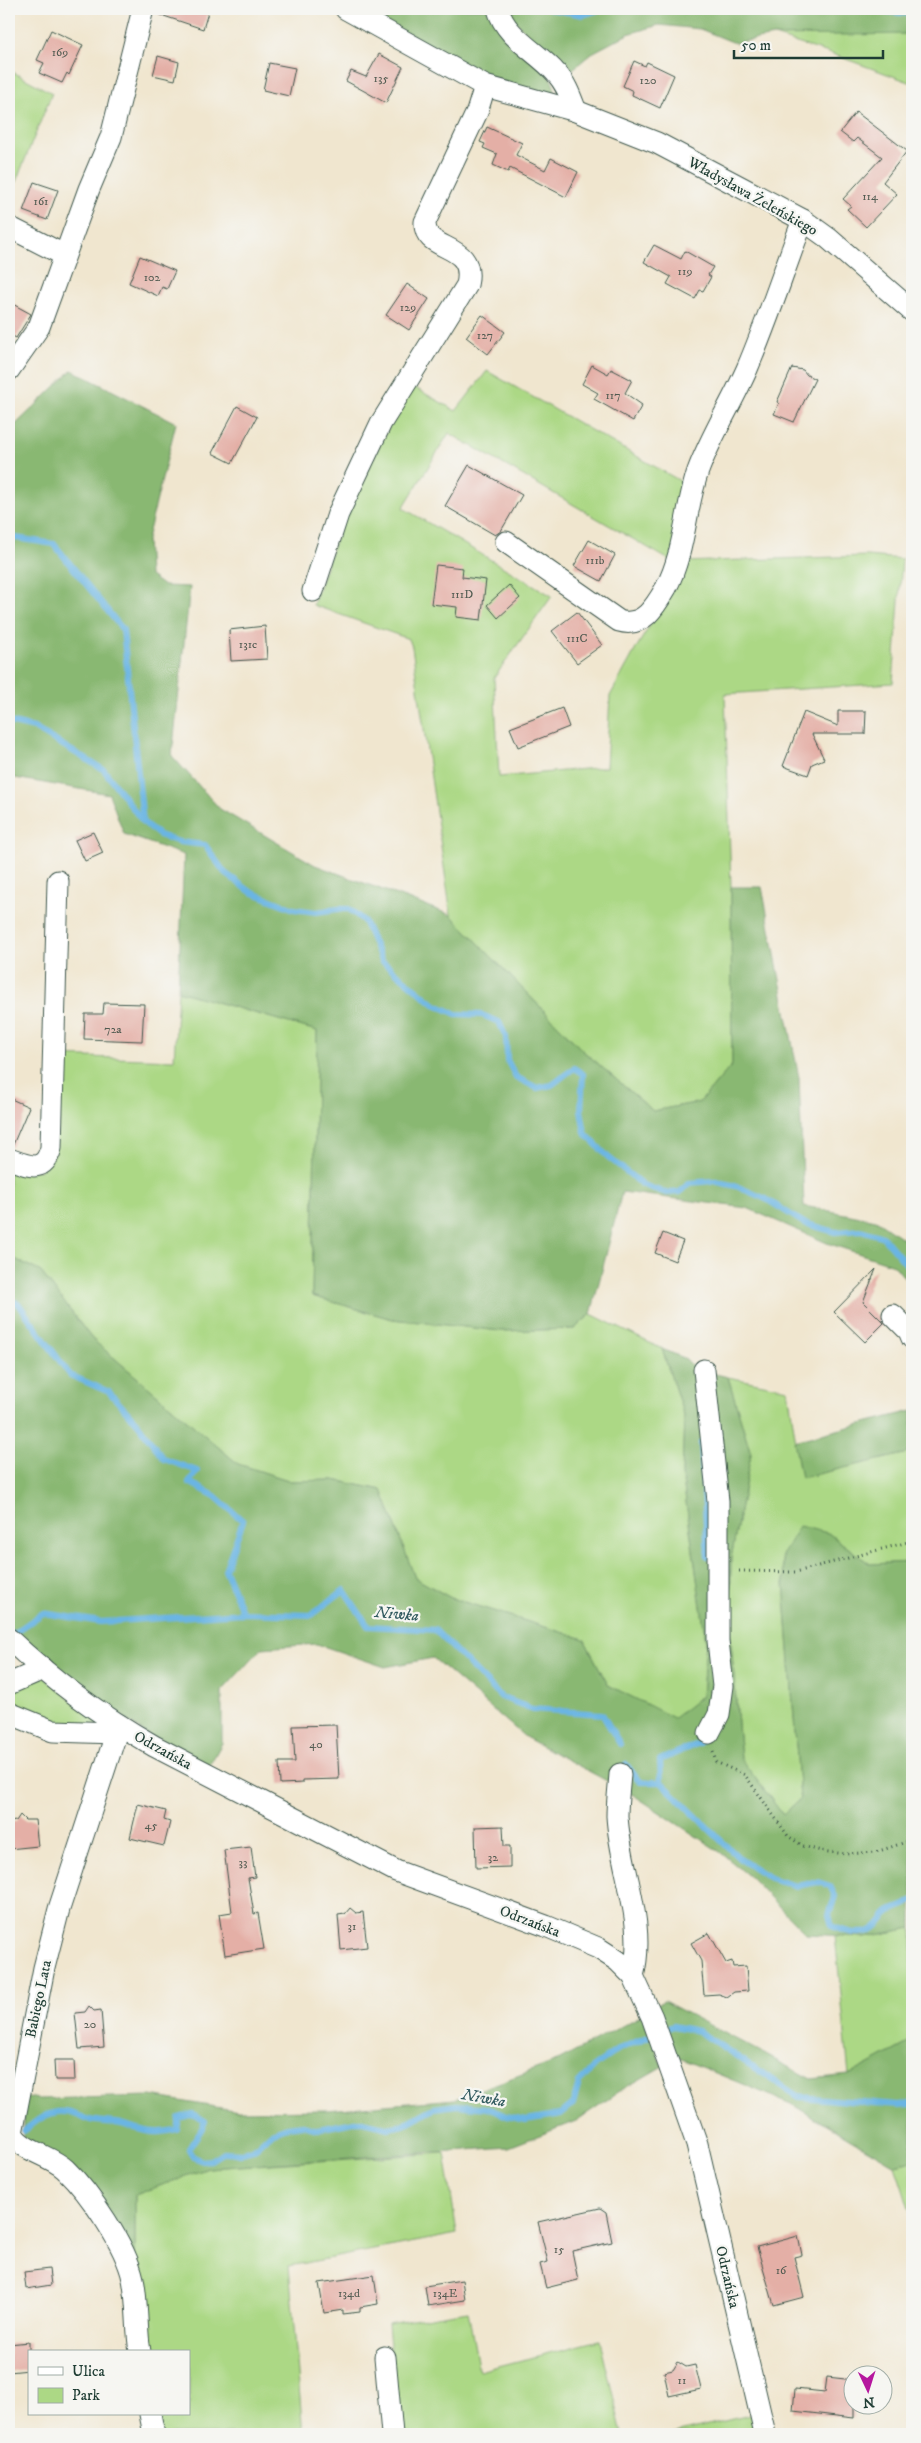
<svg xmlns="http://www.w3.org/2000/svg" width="921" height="2443" font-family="'IM FELL DW Pica',serif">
  <rect width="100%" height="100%" fill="#f6f6f2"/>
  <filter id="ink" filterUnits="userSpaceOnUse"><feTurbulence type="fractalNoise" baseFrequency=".02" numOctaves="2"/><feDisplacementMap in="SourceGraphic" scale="10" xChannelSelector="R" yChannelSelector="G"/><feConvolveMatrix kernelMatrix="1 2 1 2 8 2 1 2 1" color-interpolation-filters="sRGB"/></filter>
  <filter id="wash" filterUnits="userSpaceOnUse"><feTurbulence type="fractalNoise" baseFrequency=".0096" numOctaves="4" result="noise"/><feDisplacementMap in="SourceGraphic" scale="20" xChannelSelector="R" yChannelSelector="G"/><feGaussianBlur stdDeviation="1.12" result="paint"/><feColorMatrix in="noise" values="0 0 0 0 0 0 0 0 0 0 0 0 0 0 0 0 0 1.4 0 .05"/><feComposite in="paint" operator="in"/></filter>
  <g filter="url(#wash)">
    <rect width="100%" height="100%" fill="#f0e6cf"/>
    <!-- green -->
    <g fill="#acd885" stroke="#668a5c">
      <path d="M864,33l48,1v49l-80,-29 -58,-18z"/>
      <path d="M9,70l43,23 -43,106z"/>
      <path d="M487,371l202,115 -18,75 -222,-128 -46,75 149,88 -58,82 5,99 107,-10 4,-71 28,-51 31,-51 13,-32 185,-6 35,3 -9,124 -168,11 6,193 1,178 -32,37 -47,9 -70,-60 -132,-136 -39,-268 -3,-8 -96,-34 30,-87 67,-133 46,26z"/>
      <path d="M178,991l139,40 -5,265 80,23 109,12 73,-2 17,-15 71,35 22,67 -2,58 24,167 -4,55 -28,23 -66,-34 -24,-46 -133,-41 -36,-20 -33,-88 -48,-10 -43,1 -53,-17 -146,-125 -51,-67 -32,-16v-91l31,6 16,-115 118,4z"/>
      <path d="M728,1377l60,12 13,89 111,-26v110l-42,2 -42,-31 -46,22 18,244 -17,16 -42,-56 -11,-129 1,-72 20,-104z"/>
      <path d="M44,1677l64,53 -55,-2 -44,-19v-21z"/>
      <path d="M912,1928v113l-63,34 -14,-140 30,2z"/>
      <path d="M445,2153l12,81 -168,32 14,168h-144l-4,-20h34v-62h-44l-10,-93v-64l73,-27z"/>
      <path d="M912,2161v57l-17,-53z"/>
      <path d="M468,2311l11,60 121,-31 22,94h-224l-10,-110z"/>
      <path d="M753,2414l5,20h-87z"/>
    </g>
    <!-- forest -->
    <g fill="#89b872" stroke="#547a53">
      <path d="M358,9h135c15,18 67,65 62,88l-67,-19z"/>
      <path d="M506,9h406v25l-138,2 -39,7 -35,-14 -41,-4 -31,9 -36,19 -25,21 -60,-61z"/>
      <path d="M72,370l104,53 -29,116 2,36 15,11 26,1 -18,169 48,53 95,56 136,50 132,136 70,60 47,-9 32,-37 -1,-178h31l37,191 5,128 72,14 36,25v42l-18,-22 -67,-22 -80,-35 -125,-16 -31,122 -17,15 -73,2 -109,-12 -80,-23 5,-265 -139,-40 6,-136 -60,-21 -15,-40 -100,-17v-346z"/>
      <path d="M9,1256l32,16 51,67 146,125 53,17 43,-1 48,10 33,88 36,20 133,41 24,46 66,33 28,-22 4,-55 -24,-167 2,-58 -22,-67 24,10 9,10 33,8 23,77 -20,104 -1,72 11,129 42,56 17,-16 -18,-244 17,-29 29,7 42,31 42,-2v366l-47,9 -59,-3 -56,-57 -30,-25 -85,-56 -110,-59 -92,-79 -48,9 -68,-23 -55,4 -40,43v52l-13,23 -55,-27 -61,-42 -84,-66z"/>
      <path d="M912,1411v41l-111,26 -7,-37z"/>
      <path d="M664,2001l147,78 38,-4 63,-34v120l-17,4 -104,-61 -117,-48 -19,-51z"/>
      <path d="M642,2015l21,51 -40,23 -47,32 -67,26 -301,21 -73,27v64l-112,-122v-41l15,3 113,-3 88,15 88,-1 128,-11 105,-39z"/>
    </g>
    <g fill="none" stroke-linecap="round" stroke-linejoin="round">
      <!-- stream -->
      <g stroke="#6bb5e3" stroke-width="6">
        <path d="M551,9l32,6 19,-6"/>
        <path d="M858,9l54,5"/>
        <path d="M9,537l45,7 69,86 20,192"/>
        <path d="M9,722l25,6 70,42 39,52 16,13 20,7 26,3 20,28 26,19 43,17 22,3 22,-3h11l15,12 18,40 52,43 22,10 26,1 17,7 7,15 1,23 9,17 21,11 15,-3 22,-17 9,6 -2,36 4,23 23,24 35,28 23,8 14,-1 9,-9 24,-2 23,5 30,13 38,24 31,9 26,-2 22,7 29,34"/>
        <path d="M9,1301l9,2 52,72 39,17 29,32 26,35 33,12 -8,11 26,14 28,25 -18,49 18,43"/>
        <path d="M701,1443l7,114"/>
        <path d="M10,1636l33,-23 58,9 142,-9 68,2 33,-25 24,36 67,4 66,67 31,12 70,5 18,30"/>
        <path d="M626,1764l14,18h21l79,77 30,19 26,8 22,-4 12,4 5,10 -6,19 3,11c13,6 33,12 45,0 5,-4 8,-12 14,-15 7,-4 14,-5 21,-10"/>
        <path d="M661,1782l-1,-22 39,-17 5,-11"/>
        <path d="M24,2131c9,-7 18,-16 29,-18 14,-4 25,3 37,7 10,2 21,2 31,4 20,6 35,12 56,5l2,-11 14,-4 12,7c-3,11 -11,17 -16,28l5,8 8,4 9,-1 12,-8 19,1 11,-3 18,-17 16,-6 16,-2 15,4 41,-8 30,7 14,-3 31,-17 23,-3 30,3 20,8 19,4 35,-6 12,-10 6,-21 18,-19 22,-15 54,-23 25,5 101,66 99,8 14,-1"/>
      </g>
    </g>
    <g id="blocks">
      <!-- building -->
      <g fill="#e4afa6">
        <path d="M155,9h54l-6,20 -48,-16z"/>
        <path d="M51,30l32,15 -14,30 -2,-2 -5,10 -23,-10 5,-10 -7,-3z"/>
        <path d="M379,54l24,13 -17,36 -40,-22 5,-10 15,6z"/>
        <path d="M158,56l21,6 -4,18 -22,-5z"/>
        <path d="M634,61l11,5 2,-4 27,13 -14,33 -28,-13 1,-4 -10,-5z"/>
        <path d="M269,63l26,5 -6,28 -26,-6z"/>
        <path d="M856,112l51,39 -24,31 14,12 -31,33 -19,-18 4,-3 -8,-7 39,-42 -25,-19 -4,4 -13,-10z"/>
        <path d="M487,127l35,16 -6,12 29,15 6,-12 27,14 -12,25 -56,-29 -2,4 -15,-7 4,-11 -14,-6 2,-4 -5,-2z"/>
        <path d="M34,182l24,8 -11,30 -24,-9z"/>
        <path d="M654,245l27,14 4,-8 28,16 -5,8 3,2 -8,14 -3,-1 -5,9 -28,-15 4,-7 -27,-15z"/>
        <path d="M140,256l35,15 -8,18 -5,-2 -4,9 -29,-13z"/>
        <path d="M407,284l22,15 -20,31 -23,-15z"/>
        <path d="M9,302l22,12 -15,24 -7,-4z"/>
        <path d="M482,315l23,17 -17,22 -22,-17z"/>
        <path d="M592,365l16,9 3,-5 21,11 -7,13 17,12 -9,16 -39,-22 4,-6 -16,-9z"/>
        <path d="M792,368l11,2 4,5 8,4 -21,43 -20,-8 5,-11 -2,-1z"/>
        <path d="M237,406l20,11 -25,46 -20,-10z"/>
        <path d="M469,465l53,30 -21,36 -6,4 -50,-29z"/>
        <path d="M589,540l26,15 -14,26 -27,-15z"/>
        <path d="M436,565l27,3 -1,9 24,3 -5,40 -25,-3 1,-10 -26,-3z"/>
        <path d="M509,585l11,13 -22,20 -11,-13z"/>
        <path d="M577,612l25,33 -25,18 -25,-32z"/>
        <path d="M265,626l2,33 -36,2 -2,-31z"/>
        <path d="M562,708l7,19 -51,20 -8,-19z"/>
        <path d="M838,711h28l-1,23h-53l12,25 -12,5 -4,11 -25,-9 21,-54 34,14z"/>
        <path d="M93,832l10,21 -18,8 -10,-21z"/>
        <path d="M104,1003l40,1 -2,37 -58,-2 1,-25h18z"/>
        <path d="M9,1098l20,9 -17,40h-3z"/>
        <path d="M663,1233l20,8 -8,20 -20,-8z"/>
        <path d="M876,1269l-13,33 21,21 -19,19 -31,-30z"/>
        <path d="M336,1725l3,54 -36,1v3l-23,1 -1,-22h16l-2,-36z"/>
        <path d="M138,1804l28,7 -2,9 6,2 -6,24 -34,-8z"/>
        <path d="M20,1815l5,5h10l3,26 -29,3v-27l7,-1z"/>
        <path d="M503,1826l1,20h6v21l-34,1 -1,-41z"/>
        <path d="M251,1847l4,30 -7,1 6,36 4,-1 6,36 -39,6 -6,-41 13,-2 -8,-62z"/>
        <path d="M350,1908l6,5 7,-1 4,35 -26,3 -3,-35 7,-1z"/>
        <path d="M709,1933l17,30 6,-2 1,6 13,-1 2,25 -14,1 -7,5 -8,-3 -15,1 -3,-34 -10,-18z"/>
        <path d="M89,2006l5,5 7,-1 3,37 -25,2 -4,-36 10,-1z"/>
        <path d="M54,2060h20l1,20h-20z"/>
        <path d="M600,2208l6,4 6,30 -40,9 6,29 -32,8 -6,-24 8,-2 -10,-40z"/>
        <path d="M798,2236l4,19 -8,2 10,40 -30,8 -17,-58z"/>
        <path d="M49,2269l2,16 -25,4 -2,-17z"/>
        <path d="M374,2275l4,29 -18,3v5l-17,2v-4l-19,3 -5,-30z"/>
        <path d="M462,2280l3,20 -37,6 -3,-20z"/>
        <path d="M29,2342v28l-20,2v-28z"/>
        <path d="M678,2362l8,5 9,-2 6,24 -32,7 -5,-24 9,-2z"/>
        <path d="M827,2377l27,3v38l-61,-7 2,-22 30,3z"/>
      </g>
    </g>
  </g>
  <g filter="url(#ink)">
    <use href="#blocks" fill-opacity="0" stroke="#3e564b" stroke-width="1"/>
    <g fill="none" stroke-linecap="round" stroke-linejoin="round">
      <!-- minor casing -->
      <g stroke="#3e564b" stroke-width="23">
        <g id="minor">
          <path d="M346,9l139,77 91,25 81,32 76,40 70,37 25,18 84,73"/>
          <path d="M498,9c7,28 40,43 58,64 10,10 15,25 20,38"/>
          <path d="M9,227l55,28"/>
          <path d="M9,370l30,-43 50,-138 22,-52 32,-128"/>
          <path d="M506,542l113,79c24,7 36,-14 47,-33 19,-36 19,-79 32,-117 13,-35 34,-68 49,-102 21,-49 37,-99 56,-149"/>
          <path d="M313,591l25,-77 43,-91 86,-138c10,-45 -44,-31 -42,-63l52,-110 8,-26"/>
          <path d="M9,1159c20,7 35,15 42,-11l7,-267"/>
          <path d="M893,1315l16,16 3,7"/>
          <path d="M704,1370l14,131v140l5,45 -4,28 -10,19"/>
          <path d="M9,1639c43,41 93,77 145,107l242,125 150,55 52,22 20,13 15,15 19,41 45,127 68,290"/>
          <path d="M9,1684l34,-15"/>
          <path d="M9,1713l44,18 62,2"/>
          <path d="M119,1725l-60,184 -15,59 -32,165c9,18 38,22 53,36 25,24 61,77 68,110 5,24 3,49 7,73"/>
          <path d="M620,1774c-1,14 -3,28 -3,42 3,53 30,107 16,160"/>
          <path d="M385,2357l7,77"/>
          <path d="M150,2414l4,20"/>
        </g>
      </g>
      <!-- path -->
      <g stroke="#3e564b" stroke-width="3" stroke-dasharray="1 4" stroke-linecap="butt">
        <path d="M739,1571l57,1 116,-31"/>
        <path d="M713,1752l3,10 29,13 43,61 15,10 18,5 25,3 30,-2 36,-12"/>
      </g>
      <!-- minor -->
      <use href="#minor" stroke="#fff" stroke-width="21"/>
    </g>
  </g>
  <g text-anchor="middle" stroke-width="4.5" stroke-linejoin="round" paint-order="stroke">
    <!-- number labels -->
    <g font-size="12" fill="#505a50">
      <text x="60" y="56">169</text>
      <text x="381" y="82">135</text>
      <text x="648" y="84">120</text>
      <text x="870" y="200">114</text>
      <text x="41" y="205">161</text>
      <text x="685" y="275">119</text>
      <text x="152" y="281">102</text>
      <text x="408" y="311">129</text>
      <text x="485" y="339">127</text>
      <text x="613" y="399">117</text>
      <text x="595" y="564">111b</text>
      <text x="462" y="598">111D</text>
      <text x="577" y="642">111C</text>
      <text x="248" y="648">131c</text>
      <text x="113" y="1033">72a</text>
      <text x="316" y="1748">40</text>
      <text x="151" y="1829">45</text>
      <text x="493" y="1861">32</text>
      <text x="243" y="1866">33</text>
      <text x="352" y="1930">31</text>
      <text x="90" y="2028">20</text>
      <text x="559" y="2253">15</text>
      <text x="781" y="2274">16</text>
      <text x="349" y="2297">134d</text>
      <text x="445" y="2297">134E</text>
      <text x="682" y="2384">11</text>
    </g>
    <!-- street labels -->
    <g font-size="15" fill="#1f3d34" stroke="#f6f6f2">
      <text transform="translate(753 196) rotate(29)" y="5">Władysława Żeleńskiego</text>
      <text transform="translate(163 1750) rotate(29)" y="5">Odrzańska</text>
      <text transform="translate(530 1921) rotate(21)" y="5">Odrzańska</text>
      <text transform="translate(38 1999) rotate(-78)" y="5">Babiego Lata</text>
      <text transform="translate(728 2277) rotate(77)" y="5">Odrzańska</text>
    </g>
    <!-- water labels -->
    <g font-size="16" font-style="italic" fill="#325b60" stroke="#f6f6f2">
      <text transform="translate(397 1613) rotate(5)" y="6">Niwka</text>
      <text transform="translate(484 2097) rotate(10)" y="6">Niwka</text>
    </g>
  </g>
  <!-- margin -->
  <rect width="921" height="2443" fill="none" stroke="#f6f6f2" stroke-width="30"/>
  <!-- legend -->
  <rect x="28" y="2350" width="162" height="65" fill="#f6f6f2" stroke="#a0aca6"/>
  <rect x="38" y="2367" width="25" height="8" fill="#ffffff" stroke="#a0aca6"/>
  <text x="72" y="2376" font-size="15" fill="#1f3d34">Ulica</text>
  <rect x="38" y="2388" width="25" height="15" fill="#acd885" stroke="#a0aca6"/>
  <text x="72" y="2400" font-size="15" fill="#1f3d34">Park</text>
  <!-- north arrow -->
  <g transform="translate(868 2390) rotate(176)"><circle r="24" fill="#f6f6f2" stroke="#a0aca6"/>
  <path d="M0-4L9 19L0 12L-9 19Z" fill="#b5179e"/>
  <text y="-8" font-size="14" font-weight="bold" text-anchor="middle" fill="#1f3d34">N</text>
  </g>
  <!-- scale -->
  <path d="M734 50v8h149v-8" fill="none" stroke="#1f3d34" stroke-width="2.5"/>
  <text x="741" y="50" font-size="15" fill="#1f3d34" stroke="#f6f6f2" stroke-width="4" paint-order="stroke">50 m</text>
</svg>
